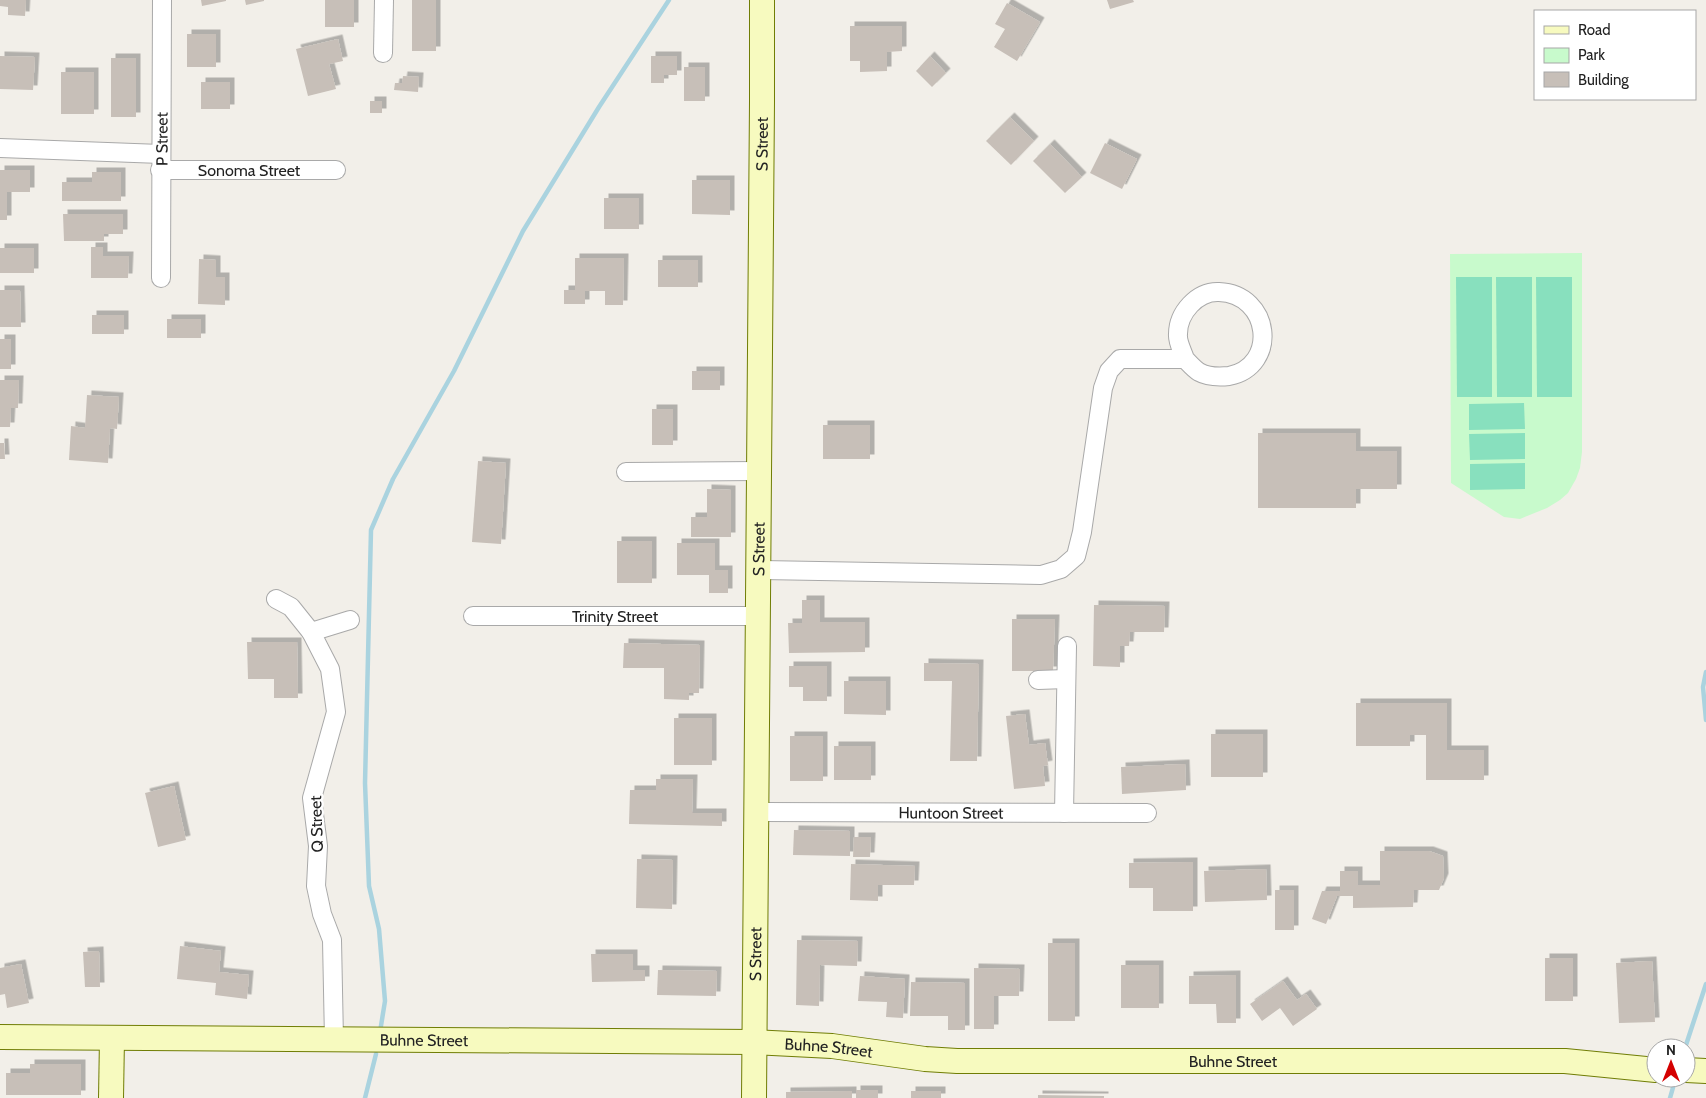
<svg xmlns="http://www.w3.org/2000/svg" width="1706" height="1098" font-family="Cabin,sans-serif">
  <defs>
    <filter id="shadow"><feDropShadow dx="4.5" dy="-4.5" stdDeviation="0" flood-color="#0004"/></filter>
  </defs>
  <rect width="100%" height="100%" fill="#f2efe9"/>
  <!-- park -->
  <path fill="#c8facc" d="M1582,253v199l-2,16 -4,11 -8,14 -8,7 -13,8 -27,11 -16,-2 -53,-34 -1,-229z"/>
  <!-- pitch -->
  <g fill="#88e0be">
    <path d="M1456,277h36v120h-35z"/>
    <path d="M1496,277h36v120h-35z"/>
    <path d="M1536,277h36v120h-35z"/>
    <path d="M1524,403l1,26 -56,1v-26z"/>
    <path d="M1525,433v26l-55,1 -1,-26z"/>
    <path d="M1525,463v26l-55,1v-26z"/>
  </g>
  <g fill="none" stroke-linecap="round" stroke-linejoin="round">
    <!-- stream -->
    <g stroke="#aad3df" stroke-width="4.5">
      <path d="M1706,672l-3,15 3,33"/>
      <path d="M380,1032l5,-31 -6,-72 -10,-43 -4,-103 6,-253 22,-51 61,-108 69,-140 76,-124 70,-107"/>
      <path d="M1685,1048l21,-64"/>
      <path d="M365,1098l11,-44"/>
      <path d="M1670,1098l4,-14"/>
    </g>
  </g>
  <!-- building -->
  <g fill="#c7bfb8" filter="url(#shadow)">
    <path d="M0,0h26l-1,16 -17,-1v-8l-8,-1z"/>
    <path d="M201,0h25v1l-24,5z"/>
    <path d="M245,0h19v1l-18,4z"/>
    <rect x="325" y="0" width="29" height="27"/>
    <rect x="412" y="0" width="24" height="51"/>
    <path d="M1107,0h26l1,2 -24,7z"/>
    <path d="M1007,3l33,19 -23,39 -23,-14 11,-18 -10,-5z"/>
    <path d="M850,26h52v25l-15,1v19l-27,1v-11h-10z"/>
    <rect x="187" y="34" width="29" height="33"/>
    <path d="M338,39l5,22 -14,3 7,25 -28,7 -12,-47z"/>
    <path d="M0,56l35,1 -2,33 -33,-1z"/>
    <path d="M651,56h26v19h-13v8h-13z"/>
    <path d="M930,56l16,17 -14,14 -16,-16z"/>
    <rect x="111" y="58" width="25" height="59"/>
    <rect x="684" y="67" width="21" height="34"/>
    <rect x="61" y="72" width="33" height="42"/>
    <path d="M403,76l16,1 -1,15 -24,-2 1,-7h7z"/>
    <rect x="201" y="82" width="29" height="27"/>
    <rect x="370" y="101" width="12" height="12"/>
    <path d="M1010,117l24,24 -23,24 -25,-24z"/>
    <path d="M1105,143l32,16 -15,30 -32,-16z"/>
    <path d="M1050,144l32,33 -17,16 -32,-32z"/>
    <path d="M0,170h30v22h-23v28h-7z"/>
    <path d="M92,172h29v29h-59v-19h30z"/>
    <path d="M692,180h38v35l-38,-1z"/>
    <rect x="604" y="198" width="35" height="31"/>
    <path d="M63,214h60v20h-19v7h-40z"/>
    <path d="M91,247h12v9h26l-1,22h-37z"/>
    <rect x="0" y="248" width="34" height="25"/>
    <path d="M575,258h49l-1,47h-18v-14h-20v13h-21v-14h11z"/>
    <path d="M199,259l17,1v17h9v28l-27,-1z"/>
    <rect x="658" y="260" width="40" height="27"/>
    <path d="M0,290h20l1,37h-21z"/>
    <rect x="92" y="315" width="32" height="19"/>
    <rect x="167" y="319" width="34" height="19"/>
    <rect x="0" y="339" width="11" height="30"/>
    <rect x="692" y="371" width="28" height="19"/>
    <path d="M0,380h19l-1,28h-7l-1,19h-10z"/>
    <path d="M87,395l32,2 -2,32 -7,-1 -2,35 -39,-3 2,-34 14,2z"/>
    <rect x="652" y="409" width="21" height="36"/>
    <rect x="823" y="425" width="47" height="34"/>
    <path d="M1258,433h98v18h41v38h-41v19h-98z"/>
    <path d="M0,443h4l1,16h-5z"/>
    <path d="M478,461l28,2 -5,81 -29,-2z"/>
    <path d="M707,489l24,1v47h-40v-20h16z"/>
    <rect x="617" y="541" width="35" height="42"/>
    <path d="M677,543h38v27h13v23h-19v-18h-32z"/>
    <path d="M802,600h18v22h45v30l-76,1 -1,-30h14z"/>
    <path d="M1094,605l71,1 -1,26h-34l-1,14h-9v21l-27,-1z"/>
    <path d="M1012,619h43l-2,52h-41z"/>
    <path d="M247,642h50l1,56h-24v-19h-26z"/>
    <path d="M624,643l76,2 -1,48h-10v7l-25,-1v-31h-41z"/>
    <path d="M924,663l55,1 -2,97h-27l2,-80h-28z"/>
    <path d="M789,666h38v35h-24v-14h-14z"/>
    <path d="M844,681h42v34l-42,-1z"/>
    <path d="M1356,703h91v47h37v30h-58v-45h-16v11h-54z"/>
    <path d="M1025,714l4,31 16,-2 3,22 -5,1 2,20 -31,3 -8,-73z"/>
    <rect x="674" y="718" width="38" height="47"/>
    <rect x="1211" y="734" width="52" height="43"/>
    <rect x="790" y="736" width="33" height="45"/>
    <rect x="834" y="746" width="37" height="34"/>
    <path d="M1185,764l1,26 -64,4 -1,-27z"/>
    <path d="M656,779h37l-1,34h30v13l-93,-2 1,-34h26z"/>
    <path d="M174,786l12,54 -28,7 -13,-54z"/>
    <path d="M794,830l56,1v25l-57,-1z"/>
    <path d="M854,837h17l-1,20h-17z"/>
    <path d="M1380,851h49l14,5 1,22 -5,12h-25l-1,17 -60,1v-12h-16l-11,28 -14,-5 10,-28h18v-20h18v14h22z"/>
    <path d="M637,859l36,1 -1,49 -36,-1z"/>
    <path d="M1193,862v49h-40v-23h-24v-25z"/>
    <path d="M851,864l64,2 -1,19h-36v16l-28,-1z"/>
    <path d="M1266,869l1,31 -62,2 -1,-31z"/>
    <rect x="1275" y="890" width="19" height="40"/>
    <path d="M797,940l61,1 -1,25 -37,-1 -1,41 -23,-1z"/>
    <rect x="1048" y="943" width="27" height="78"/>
    <path d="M180,946l41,5 -2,21 30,3 -2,24 -32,-4 1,-12 -39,-4z"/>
    <path d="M99,951l1,36h-15l-2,-35z"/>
    <path d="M591,954h42v16h12v11l-53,1z"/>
    <rect x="1545" y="958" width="28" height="43"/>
    <path d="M1652,961l3,61 -36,1 -3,-60z"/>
    <path d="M21,964l8,39 -22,5 -2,-14 -5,1v-27z"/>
    <rect x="1121" y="965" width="38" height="43"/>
    <path d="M974,968l46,1 -1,27h-25v33h-20z"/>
    <path d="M658,970l59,1 -1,25 -59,-1z"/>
    <path d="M1236,975v48h-19l-1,-19h-27v-28z"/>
    <path d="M860,976l45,3 -2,39 -17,-1 1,-15 -29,-1z"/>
    <path d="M1283,981l14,19 9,-6 11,15 -24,17 -13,-18 -18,13 -12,-17z"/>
    <path d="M911,982l54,1v47h-17v-14h-38z"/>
    <path d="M30,1064h51v31h-75v-22h24z"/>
    <rect x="856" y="1090" width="22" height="8"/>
    <path d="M852,1091v7h-66v-6z"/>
    <rect x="911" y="1091" width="30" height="7"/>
    <path d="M1038,1095l66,1v2h-66z"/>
  </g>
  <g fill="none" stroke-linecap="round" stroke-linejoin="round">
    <!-- street casing -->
    <g stroke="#a9a9a9" stroke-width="20">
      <g id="street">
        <path d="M383,53l1,-53"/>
        <path d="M0,148l161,6"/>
        <path id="s1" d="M160,170h176"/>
        <path id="s2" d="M161,278l1,-278"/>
        <path d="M626,472l132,-1"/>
        <path d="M758,570l283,5 20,-6 15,-13 6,-24 21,-144 6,-17 11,-12h65c4,4 9,10 14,13 9,5 20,5 30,4 50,-10 42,-82 -10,-84 -22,-1 -41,21 -41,42 -1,8 5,18 7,25"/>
        <path d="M276,599l15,8 20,25 19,37 6,43 -24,86 6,48 -2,40 6,28 10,26 2,100"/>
        <path id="s3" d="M473,616h284"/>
        <path d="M311,632l39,-12"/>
        <path d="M1038,680l28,-1"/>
        <path id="s4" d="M755,812l392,1"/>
        <path d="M1064,813l3,-167"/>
      </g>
    </g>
    <!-- secondary casing -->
    <g stroke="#707d05" stroke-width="26">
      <g id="secondary">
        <path id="s5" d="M0,1037l754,5 78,4 93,13 32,2h608l91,9"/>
        <path d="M1686,1070l20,1"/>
        <path d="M111,1098l1,-60"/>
        <path id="s6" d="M754,1098l8,-997v-101"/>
      </g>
    </g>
    <!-- street -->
    <use href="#street" stroke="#fff" stroke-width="18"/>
    <!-- secondary -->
    <use href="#secondary" stroke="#f7fabf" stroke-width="24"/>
  </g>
  <g text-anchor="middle" stroke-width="4.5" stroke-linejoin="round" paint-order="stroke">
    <!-- street labels -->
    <g font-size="16" fill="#222" stroke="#fff">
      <text dy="6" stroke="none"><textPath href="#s2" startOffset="139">P Street</textPath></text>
      <text dy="6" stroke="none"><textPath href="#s6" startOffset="954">S Street</textPath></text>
      <text dy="6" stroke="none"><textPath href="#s1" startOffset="89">Sonoma Street</textPath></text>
      <text dy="6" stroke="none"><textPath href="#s6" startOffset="549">S Street</textPath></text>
      <text dy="6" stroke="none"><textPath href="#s3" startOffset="142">Trinity Street</textPath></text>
      <text dy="6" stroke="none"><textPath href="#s4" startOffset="196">Huntoon Street</textPath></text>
      <text transform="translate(316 824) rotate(-92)" y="6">Q Street</text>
      <text dy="6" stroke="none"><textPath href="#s6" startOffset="144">S Street</textPath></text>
      <text dy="6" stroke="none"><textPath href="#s5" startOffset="424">Buhne Street</textPath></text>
      <text dy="6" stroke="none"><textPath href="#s5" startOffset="829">Buhne Street</textPath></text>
      <text dy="6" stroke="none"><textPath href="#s5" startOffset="1234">Buhne Street</textPath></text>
    </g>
  </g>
  <!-- legend -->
  <rect x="1534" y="10" width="162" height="90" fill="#ffffff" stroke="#a7a7a7"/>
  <rect x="1544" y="26" width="25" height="8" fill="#f7fabf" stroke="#a7a7a7"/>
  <text x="1578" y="35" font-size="15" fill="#222222">Road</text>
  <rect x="1544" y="48" width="25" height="15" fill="#c8facc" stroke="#a7a7a7"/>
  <text x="1578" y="60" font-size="15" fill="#222222">Park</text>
  <rect x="1544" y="72" width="25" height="15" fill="#c7bfb8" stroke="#a7a7a7"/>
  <text x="1578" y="85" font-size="15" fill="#222222">Building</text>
  <!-- north arrow -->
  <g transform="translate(1671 1063)"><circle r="24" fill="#ffffff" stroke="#a7a7a7"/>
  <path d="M0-4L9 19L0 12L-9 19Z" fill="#d40000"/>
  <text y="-8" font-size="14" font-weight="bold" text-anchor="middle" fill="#222222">N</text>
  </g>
</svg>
